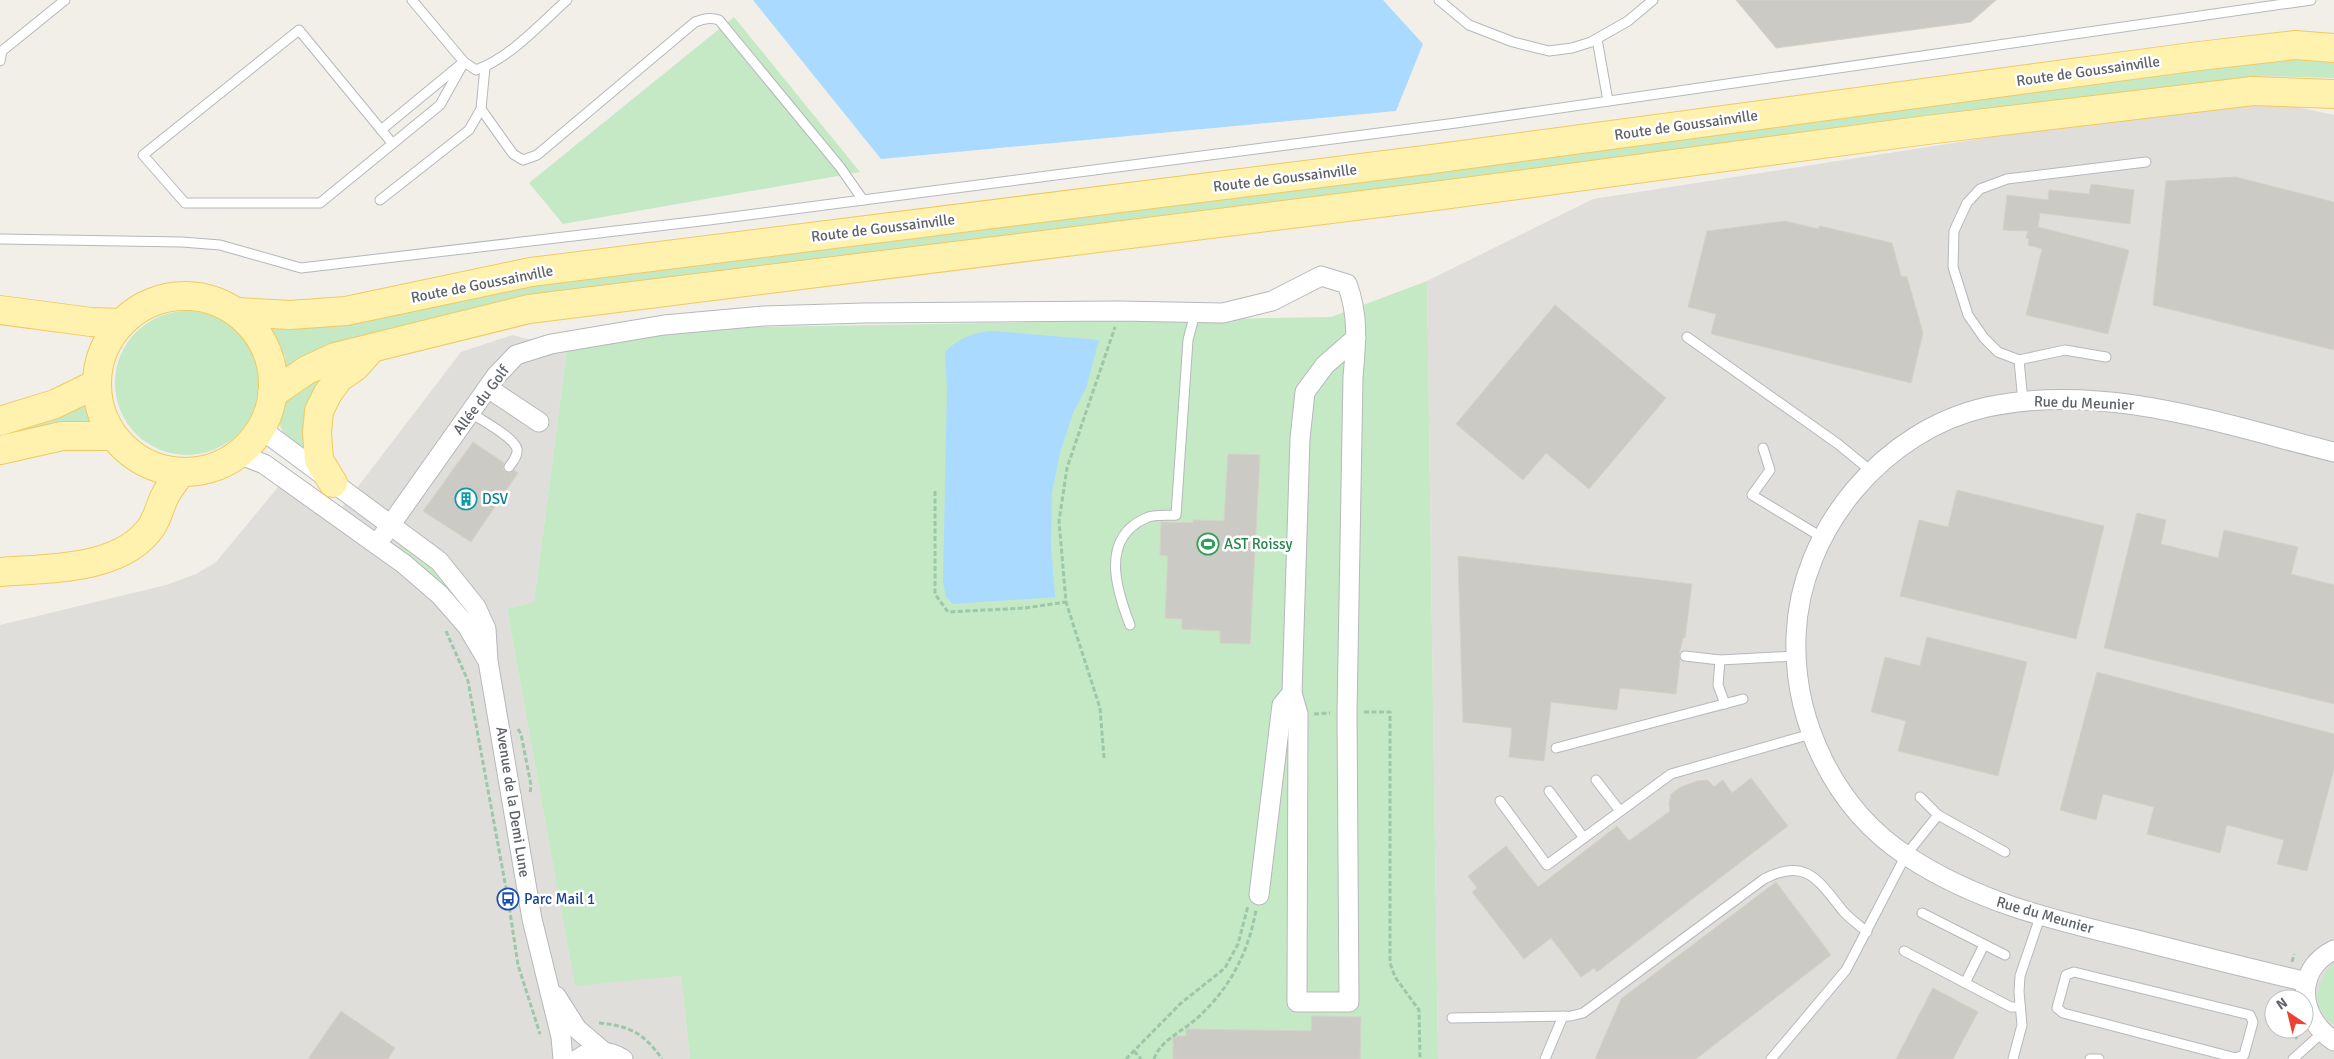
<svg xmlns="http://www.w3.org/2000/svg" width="2334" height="1059" font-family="Signika,sans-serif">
  <rect width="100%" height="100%" fill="#f1efe8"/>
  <!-- industrial -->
  <g fill="#e0deda" fill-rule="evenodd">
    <path d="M2249,97l85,18v944h-896l-11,-778 166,-82zM2274,999h30v30h-30z"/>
    <path d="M512,335l55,14 -33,253 -27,7 68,376 106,-9 9,83h-690v-434l166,-40 30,-11 20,-12 67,-81 51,37 127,-166z"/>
  </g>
  <!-- green -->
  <g fill="#c5e8c5">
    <path d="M734,17l126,155 -297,52 -34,-41z"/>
    <path d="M2276,54h58v24l-70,-2 -217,30 -1541,200 -220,65 -1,-14 -15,-33 234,-38z"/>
    <path d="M1427,281l11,778h-748l-9,-83 -106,10 -68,-377 27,-7 33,-253 132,-21 632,-11z"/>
    <circle cx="187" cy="383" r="72"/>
    <path d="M330,369l-11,98 -33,-27 -6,-15 2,-17 10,-15z"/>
    <path d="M85,399l8,26 -93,16v-13z"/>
    <path d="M400,544l34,22 46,60 -83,-77z"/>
    <path d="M2334,963v62c-24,-16 -19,-45 0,-62z"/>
  </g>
  <!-- water -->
  <g fill="#aadaff">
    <path d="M753,0h630l40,44 -27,67 -515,48z"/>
    <path d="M994,331l105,9 -13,48 -13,25 -13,40 -8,40 -1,53 4,51 -102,7 -7,-7 -3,-15 4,-194 -2,-36c14,-14 29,-20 49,-21z"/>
  </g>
  <!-- building -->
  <g fill="#cccac5" stroke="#d6d1c6">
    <path d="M1736,0h260l-25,22 -195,26z"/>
    <path d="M2236,177l98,25v148l-181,-45 13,-124z"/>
    <path d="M2091,184l43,6 -4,34 -90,-11 -2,14 91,23 -21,84 -82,-19 16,-66 -14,-4 1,-6 -3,-1 2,-7 -25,-1 4,-35 41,5 1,-10 40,4z"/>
    <path d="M1785,221l33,8 2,-3 72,17 9,33 6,1 16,56 -12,50 -200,-49 5,-20 -28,-7 19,-76z"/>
    <path d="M1555,305l111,93 -77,91 -43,-36 -23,27 -67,-56z"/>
    <path d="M473,442l31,21 -1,6 3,3 5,1 3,-3 4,3 -47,69 -48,-31z"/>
    <path d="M1228,454l32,1 -10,189 -30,-1v-12l-38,-2v-10l-17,-1 3,-62 -8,-1 1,-33 32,1v-3l31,1z"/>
    <path d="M1957,490l147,36 -28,113 -176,-43 19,-76 29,7z"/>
    <path d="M2137,513l29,7 -5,24 57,14 6,-28 74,17 -7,27 43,11v119l-230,-56z"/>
    <path d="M1458,556l234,28 -7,54h-2l-4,17 1,5 -4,34 -56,-6 -3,22 -66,-8 -7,59 -35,-4 3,-29 -49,-6z"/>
    <path d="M1927,637l100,25 -29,114 -100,-25 8,-30 -35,-9 14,-55 35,9z"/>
    <path d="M2097,672l237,62v35l-27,102 -30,-7 7,-24 -57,-15 -7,28 -73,-19 7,-27 -51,-13 -7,26 -36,-10z"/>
    <path d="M1751,778l37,48 -191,146 -3,-4 -13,9 -30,-39 -27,21 -52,-67 5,-4 -9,-12 38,-30 32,41 79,-61 12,15 41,-30 -1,-7 2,-10 10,-7 16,-6 11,-1 6,7 9,-7 9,13z"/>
    <path d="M1776,882l55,73 -135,104h-101l26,-60z"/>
    <path d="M1933,988l45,24 -25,47h-57z"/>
    <path d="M341,1011l54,37 -7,11h-80z"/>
    <path d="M1312,1016l49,1 -1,42h-187v-23h13v-7l125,2z"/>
  </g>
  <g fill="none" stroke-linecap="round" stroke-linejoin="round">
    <!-- lane casing -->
    <g stroke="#b5b8bc" stroke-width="11">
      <g id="lane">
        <path d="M412,0l52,62 12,8c35,-13 63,-45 91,-70"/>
        <path d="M1439,0l30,25 44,17 36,9 23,-3 19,-6 37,-21 25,-21"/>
        <path d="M1597,39l11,62"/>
        <path d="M0,61l2,-10 63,-51"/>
        <path d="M481,109l32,45 10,6 14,-5 158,-133c8,-3 15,-5 24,-2l121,147 23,33"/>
        <path d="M381,130l79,-65"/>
        <path d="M392,143l-93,-113 -156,125 42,48h135l120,-98 24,-43"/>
        <path d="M380,200l89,-70 12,-21 4,-42"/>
        <path d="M0,239l182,3 38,3 81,23 408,-48 747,-97 855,-123"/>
        <path d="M1687,337l151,107 33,27"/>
        <path d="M2019,360l-21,-8 -14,-14 -16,-23 -15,-48 1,-36 13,-28 13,-14 27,-10 139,-17"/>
        <path d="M2023,402l-4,-42 46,-10 41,7"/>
        <path d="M471,413c10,7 43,24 46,36 1,7 -4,12 -8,18"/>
        <path d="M1763,448l7,22 -18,25 71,43"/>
        <path d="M1130,625c-14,-36 -30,-87 16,-107 8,-4 21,-2 30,-3l12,-175 7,-27"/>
        <path d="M1685,656l35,4 76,-4"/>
        <path d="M1720,660l-2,25 7,19"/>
        <path d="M1556,748l187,-49"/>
        <path d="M1596,780l24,31"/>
        <path d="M1549,791l35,47"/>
        <path d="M1500,801l47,64 124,-91 140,-40"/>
        <path d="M1938,815l67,37"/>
        <path d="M1922,913l83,42"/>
        <path d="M1904,951l107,56h9"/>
        <path d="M2074,972l176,43 3,7 -9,33 -8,3 -173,-45 -6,-5 9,-33z"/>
        <path d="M1965,983l19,-38"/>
        <path d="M1452,1018l119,-2 12,-3 181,-134c42,-22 54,1 79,32 7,8 16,14 24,21"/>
        <path d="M1545,1059l18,-43"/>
        <path d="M1771,1059l75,-89 60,-115 32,-40 -18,-18"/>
        <path d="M2013,1059l9,-34 -3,-33 1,-16 20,-59"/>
        <path d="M2090,1059h9"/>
        <path d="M2293,1059l29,-26"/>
      </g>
    </g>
    <!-- street casing -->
    <g stroke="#b5b8bc" stroke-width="21">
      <g id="street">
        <path d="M488,388l51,34"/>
        <path d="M261,429l178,132 37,46 10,22 2,32 44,258 29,118 2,22"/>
        <path d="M238,454l26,10 140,100 36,31 27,31 19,32"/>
        <path d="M377,544l119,-168 20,-21 35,-11 113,-19 100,-9 100,-3 255,-2 104,2 49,-12 49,-25 26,8c12,31 9,60 6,93l-6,336 2,289h-52l1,-288 -6,-21 8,-254 5,-47 20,-27 31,-27"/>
        <path d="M1259,895l23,-190 10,-12"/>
        <path d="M2334,950c-41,20 -35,68 0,91"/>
        <path d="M2307,982c-60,-14 -119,-29 -178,-44 -79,-19 -152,-36 -222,-82 -72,-47 -114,-134 -111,-220 4,-107 88,-206 191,-229 118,-25 234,17 347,45"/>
        <path d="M556,996l21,33 27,23"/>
        <path d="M578,1059c13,-10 31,-9 45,0"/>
      </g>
    </g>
    <!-- primary casing -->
    <g stroke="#f2c960" stroke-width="30">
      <g id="primary">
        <circle cx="185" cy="384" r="88"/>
        <path d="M0,310l91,12 30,1"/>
        <path d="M236,312l54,3 56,-4 185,-39 894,-112 774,-104 96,-11 39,3"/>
        <path d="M272,394l35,-24 28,-13 194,-48 906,-113 492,-66 326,-39 81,3"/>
        <path d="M0,421l55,-17 41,-20"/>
        <path d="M0,450l62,-14h50"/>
        <path d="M333,483l-14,-23 -2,-27 2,-22 9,-18 11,-15 16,-11 16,-18"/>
        <path d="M0,572c48,-4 122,-1 152,-46 5,-8 8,-19 12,-28 4,-9 11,-17 17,-26"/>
      </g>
    </g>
    <!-- path -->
    <g stroke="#9cc7a9" stroke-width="3" stroke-dasharray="5 2.5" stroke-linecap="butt">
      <path d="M935,491v103l13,18 77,-4 41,-6"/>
      <path d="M446,631l22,50 40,218 10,66 22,69"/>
      <path d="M1364,712h26v251l5,14 24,33 1,49"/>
      <path d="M1314,714l16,-1"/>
      <path d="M518,729l3,5 10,51 -1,9"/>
      <path d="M1104,758l-4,-50 -34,-106 -7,-81 8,-53 48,-141"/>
      <path d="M2292,962l2,-8"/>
      <path d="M599,1023c31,3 45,10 63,36"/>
      <path d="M2290,1029l7,10"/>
      <path d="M1134,1051l7,8"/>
      <path d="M1126,1059l54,-55 45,-36 13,-24 10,-38"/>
      <path d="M1154,1059c6,-18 27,-27 41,-39 34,-30 53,-66 61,-110"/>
    </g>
    <!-- lane -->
    <use href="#lane" stroke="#fff" stroke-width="9"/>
    <!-- street -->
    <use href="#street" stroke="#fff" stroke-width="19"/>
    <!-- primary -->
    <use href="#primary" stroke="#fff2af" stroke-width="28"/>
  </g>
  <!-- icons -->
  <defs>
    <g id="building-ring" transform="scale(1.125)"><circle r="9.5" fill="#fff" stroke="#0f9aa8" stroke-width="1.5"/><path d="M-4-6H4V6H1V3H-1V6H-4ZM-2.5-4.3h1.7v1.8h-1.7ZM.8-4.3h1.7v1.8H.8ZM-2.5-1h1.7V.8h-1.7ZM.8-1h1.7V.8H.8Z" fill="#0f9aa8"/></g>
    <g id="stadium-ring" transform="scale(1.125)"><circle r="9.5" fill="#fff" stroke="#2e9e5b" stroke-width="1.5"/><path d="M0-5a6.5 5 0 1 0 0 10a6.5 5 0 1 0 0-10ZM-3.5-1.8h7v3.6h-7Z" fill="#2e9e5b"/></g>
    <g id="bus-ring" transform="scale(1.125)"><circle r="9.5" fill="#fff" stroke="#1a4fb4" stroke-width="1.5"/><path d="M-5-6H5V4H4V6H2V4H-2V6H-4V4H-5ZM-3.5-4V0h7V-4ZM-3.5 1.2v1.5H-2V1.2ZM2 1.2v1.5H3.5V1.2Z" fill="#1a4fb4"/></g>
  </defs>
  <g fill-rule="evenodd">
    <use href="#building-ring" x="466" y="499"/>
    <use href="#stadium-ring" x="1208" y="544"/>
    <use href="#bus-ring" x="508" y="899"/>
  </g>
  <g text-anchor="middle" stroke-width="5" stroke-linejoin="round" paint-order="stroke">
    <!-- street labels -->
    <g font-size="15" fill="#5f6368" stroke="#fff">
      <text transform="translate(2088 71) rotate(-8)" y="5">Route de Goussainville</text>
      <text transform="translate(1686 125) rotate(-8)" y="5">Route de Goussainville</text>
      <text transform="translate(1285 178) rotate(-7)" y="5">Route de Goussainville</text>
      <text transform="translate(883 228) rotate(-7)" y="5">Route de Goussainville</text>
      <text transform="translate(482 284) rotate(-11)" y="5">Route de Goussainville</text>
      <text transform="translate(481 400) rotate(-53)" y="5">Allée du Golf</text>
      <text transform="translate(2084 403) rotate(2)" y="5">Rue du Meunier</text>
      <text transform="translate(513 802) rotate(81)" y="5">Avenue de la Demi Lune</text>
      <text transform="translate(2045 915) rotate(16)" y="5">Rue du Meunier</text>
    </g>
    <!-- culture labels -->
    <g font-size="15" fill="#0d838f" stroke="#fff" text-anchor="start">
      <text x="482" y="504">DSV</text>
    </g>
    <!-- leisure labels -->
    <g font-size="15" fill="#27864d" stroke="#fff" text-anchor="start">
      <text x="1224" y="549">AST Roissy</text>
    </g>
    <!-- transit labels -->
    <g font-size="15" fill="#164399" stroke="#fff" text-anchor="start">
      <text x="524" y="904">Parc Mail 1</text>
    </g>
  </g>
  <!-- north arrow -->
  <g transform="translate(2289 1014) rotate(325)"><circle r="24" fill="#ffffff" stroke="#bfc1c3"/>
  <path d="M0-4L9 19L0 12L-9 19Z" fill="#ea4335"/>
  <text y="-8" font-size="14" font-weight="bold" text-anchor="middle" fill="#5f6368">N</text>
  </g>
</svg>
